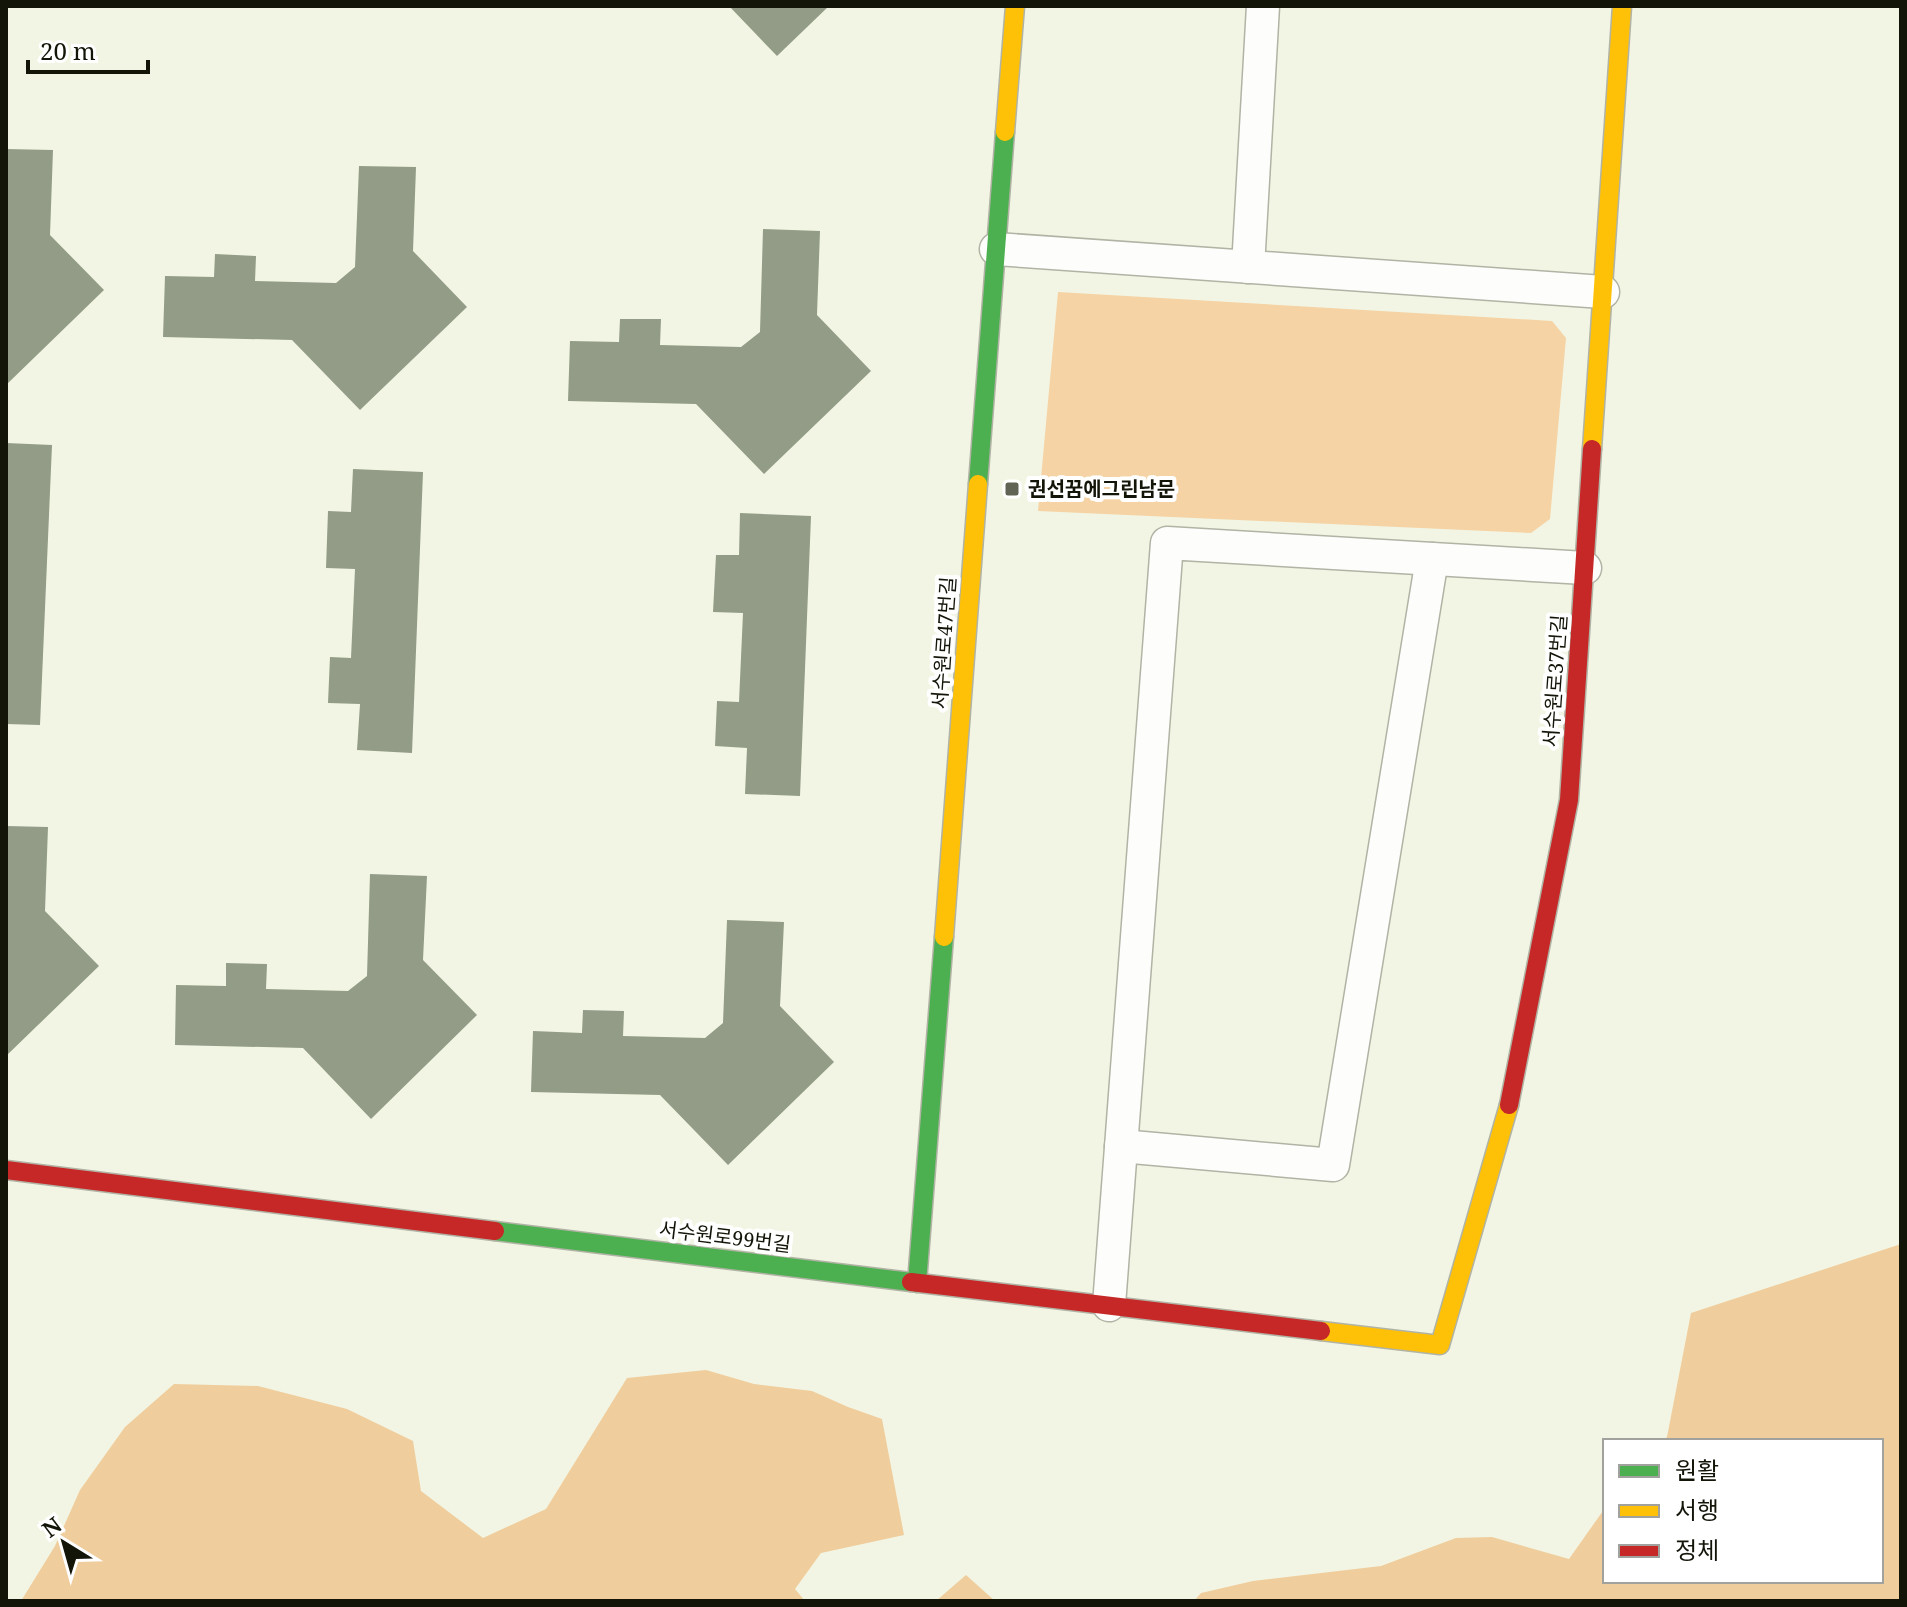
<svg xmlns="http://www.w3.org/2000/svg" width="1907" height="1607" font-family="'Noto Serif','Noto Sans KR',serif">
  <rect width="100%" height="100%" fill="#f2f5e3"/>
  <!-- green -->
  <path fill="#f5d3a5" d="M1058,292l494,29 14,17 -16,181 -19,14 -493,-22z"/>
  <!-- forest -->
  <g fill="#f0cd9c">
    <path d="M1901,1244v357h-707l7,-8 52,-12 128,-15 75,-28 36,-1 77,22 36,-51v73h276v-140h-218l4,-4 24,-124z"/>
    <path d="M706,1370l48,14 58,7 36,16 34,12 22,116 -83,18 -26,36 10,12h-784l34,-55 25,-56 45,-63 49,-43 84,2 89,23 66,32 8,50 62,47 63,-29 81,-131z"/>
    <path d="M966,1575l29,26h-59z"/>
  </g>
  <!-- building -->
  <g fill="#929c86">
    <path d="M729,6h100l-52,50z"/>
    <path d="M6,149l47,1 -3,85 54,55 -98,95z"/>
    <path d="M359,166l57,1 -3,84 54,56 -107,103 -68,-70 -129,-3 2,-61 49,1 1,-23 41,2 -1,25 81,2 19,-16z"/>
    <path d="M763,229l57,2 -3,84 54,56 -107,103 -68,-70 -128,-3 2,-60 49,1 1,-23h41l-1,26 81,2 19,-15z"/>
    <path d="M6,443l46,2 -12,280 -34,-1z"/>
    <path d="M353,469l70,3 -11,281 -55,-3 3,-46 -32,-1 2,-46 21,1 4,-89 -29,-1 2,-57 23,1z"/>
    <path d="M740,513l71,3 -11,280 -55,-2 2,-46 -32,-2 2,-45 22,1 4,-89 -30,-1 3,-57h23z"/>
    <path d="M6,826l42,1 -3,84 54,55 -93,90z"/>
    <path d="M370,874l57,2 -4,84 54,55 -106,104 -68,-71 -128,-3 1,-60 50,1v-23l41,1 -1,25 82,2 19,-15z"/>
    <path d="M727,920l57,2 -4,84 54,56 -106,103 -68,-70 -129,-3 2,-61 49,2 1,-23 41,1 -1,25 82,2 18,-15z"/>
  </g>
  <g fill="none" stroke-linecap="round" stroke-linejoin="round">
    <!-- street casing -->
    <g stroke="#b1b3a5" stroke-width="35">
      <g id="street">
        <path d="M996,249l607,43"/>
        <path d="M1248,267l15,-261"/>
        <path d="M1121,1146l212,19 99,-606"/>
        <path d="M1109,1305l58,-762 418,25"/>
      </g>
    </g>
    <!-- fast casing -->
    <g stroke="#b1b3a5" stroke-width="21">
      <g id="fast">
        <path d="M978,484l27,-352"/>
        <path d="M495,1231l416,51"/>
        <path d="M917,1283l27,-346"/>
      </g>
    </g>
    <!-- slow casing -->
    <g stroke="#b1b3a5" stroke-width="21">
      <g id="slow">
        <path d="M1005,132l10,-126"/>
        <path d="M1592,449l30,-443"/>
        <path d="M944,937l34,-453"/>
        <path d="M1321,1331l119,14 69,-240"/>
      </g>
    </g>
    <!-- jam casing -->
    <g stroke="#b1b3a5" stroke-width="21">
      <g id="jam">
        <path d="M1509,1105l60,-305 23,-351"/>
        <path d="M6,1170l489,61"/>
        <path d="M911,1282l410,49"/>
      </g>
    </g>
    <!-- street -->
    <use href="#street" stroke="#fdfefb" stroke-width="32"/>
    <!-- fast -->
    <use href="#fast" stroke="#4caf50" stroke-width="18"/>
    <!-- slow -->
    <use href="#slow" stroke="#ffc107" stroke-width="18"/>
    <!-- jam -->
    <use href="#jam" stroke="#c62828" stroke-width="18"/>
  </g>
  <!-- markers -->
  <rect fill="#616355" stroke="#fff" stroke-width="3" x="1004" y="481" width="16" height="16" rx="4"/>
  <g text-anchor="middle" stroke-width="8" stroke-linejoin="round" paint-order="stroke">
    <!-- poi labels -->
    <g font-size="20" font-weight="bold" fill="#131509" stroke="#fff" text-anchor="start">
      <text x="1028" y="496">권선꿈에그린남문</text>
    </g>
    <!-- street labels -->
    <g font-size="20" fill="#131509" stroke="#fff">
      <text transform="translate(944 643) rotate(-86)" y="7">서수원로47번길</text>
      <text transform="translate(1555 681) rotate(-86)" y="7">서수원로37번길</text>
      <text transform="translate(725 1237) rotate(7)" y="7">서수원로99번길</text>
    </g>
  </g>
  <!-- border -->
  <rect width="1907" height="1607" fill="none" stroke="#131509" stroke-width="16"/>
  <!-- legend -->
  <rect x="1603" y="1439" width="280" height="144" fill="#ffffff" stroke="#a1a19d" stroke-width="2"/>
  <rect x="1619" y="1465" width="40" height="12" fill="#4caf50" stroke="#a1a19d" stroke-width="2"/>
  <text x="1675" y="1479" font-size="24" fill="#131509">원활</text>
  <rect x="1619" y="1505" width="40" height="12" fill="#ffc107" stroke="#a1a19d" stroke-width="2"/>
  <text x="1675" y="1519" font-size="24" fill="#131509">서행</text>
  <rect x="1619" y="1545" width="40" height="12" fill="#c62828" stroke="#a1a19d" stroke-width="2"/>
  <text x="1675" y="1559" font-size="24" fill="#131509">정체</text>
  <!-- north arrow -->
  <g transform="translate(64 1543) rotate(323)" stroke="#ffffff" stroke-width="6" paint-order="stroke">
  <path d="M0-6L14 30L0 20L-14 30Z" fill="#131509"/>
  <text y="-12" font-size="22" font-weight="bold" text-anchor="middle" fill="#131509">N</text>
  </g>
  <!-- scale -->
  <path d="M28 60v12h120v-12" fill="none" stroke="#131509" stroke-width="4"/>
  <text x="40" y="60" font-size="24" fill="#131509" stroke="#ffffff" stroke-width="6" paint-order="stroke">20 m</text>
</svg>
